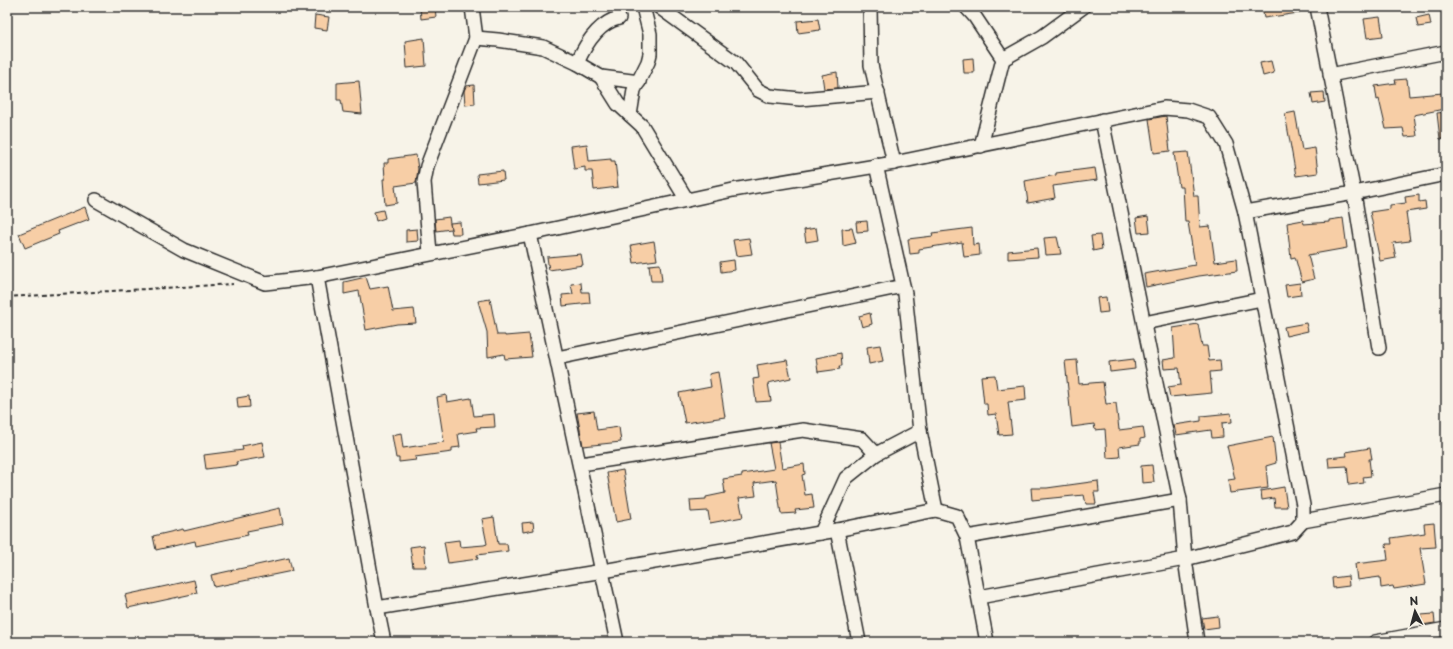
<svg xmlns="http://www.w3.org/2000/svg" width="1453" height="649" font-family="'Playpen Sans',sans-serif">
  <rect width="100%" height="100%" fill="#f7f3e8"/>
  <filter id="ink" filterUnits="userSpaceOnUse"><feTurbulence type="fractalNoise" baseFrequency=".025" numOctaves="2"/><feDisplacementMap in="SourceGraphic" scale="8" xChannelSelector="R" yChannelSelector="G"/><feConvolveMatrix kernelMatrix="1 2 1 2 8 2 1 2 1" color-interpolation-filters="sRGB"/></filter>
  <g filter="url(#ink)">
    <!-- building -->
    <g fill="#f7cea6" stroke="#2b2b2b">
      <path d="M420,7h15l1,10 -15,2z"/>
      <path d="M1262,7h37v6l-35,5z"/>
      <path d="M315,15l14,2 -2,13 -13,-2z"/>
      <path d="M1429,15l2,10 -13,2 -2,-9z"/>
      <path d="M1380,17l3,19 -16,2 -3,-19z"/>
      <path d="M818,19l2,11 -22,3 -1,-12z"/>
      <path d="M424,38l2,28 -19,2 -2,-27z"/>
      <path d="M973,58l1,15h-10l-1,-14z"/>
      <path d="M1271,61l3,12 -11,3 -3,-13z"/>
      <path d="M837,72l1,16 -14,1 -2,-14z"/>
      <path d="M1407,79l2,17 34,-3 1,16 -30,6 3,21 -12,1 -2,-9 -17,1 -7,-30 -2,1 -2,-14 21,-3 -1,-3z"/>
      <path d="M359,81l3,33 -19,-2 -2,-12h-4v-17z"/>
      <path d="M474,85l1,19 -10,1 -1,-14 2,-5z"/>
      <path d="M1324,92l1,10 -12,2 -2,-11z"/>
      <path d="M1295,112l7,38 13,-2 3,25 -22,3 -11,-62z"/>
      <path d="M1446,112v27h-6l-3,-26z"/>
      <path d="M1166,116l4,35 -16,2 -5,-34z"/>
      <path d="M587,144l2,17 22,-2v2h4l3,26 -24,3 -2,-19h-7v-4l-11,2 -3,-23z"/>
      <path d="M1188,152l6,44h4l2,31 10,-1 5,36 21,-3 1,12 -38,5 -53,11 -2,-13 51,-9 -7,-43h-3l-2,-35h-4l-5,-34z"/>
      <path d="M416,155l2,14 -2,14 -21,3 2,17 -12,2 -2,-26h2l-1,-16h4v-4z"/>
      <path d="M1095,168l2,12 -44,6 2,12 -27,5 -3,-22 31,-6v-2z"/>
      <path d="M503,171l1,9 -26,3 -1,-9z"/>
      <path d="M1419,195v7l6,-1 1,8 -20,3 4,29 -17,2 3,15 -16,3 -10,-49 20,-3v-4l16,-2 -1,-6z"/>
      <path d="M85,207l4,12 -31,12 1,3 -34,14 -6,-14z"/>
      <path d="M383,210l2,8 -9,3 -2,-9z"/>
      <path d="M1148,216l2,16 -12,1 -2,-15z"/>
      <path d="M449,217l2,12 -15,2 -1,-12z"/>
      <path d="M1343,218l4,30 -39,7 6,24 -12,3 -7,-25 -4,1 -4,-35 16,-3 1,4 25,-2v-2z"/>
      <path d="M867,221l1,10 -11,1 -1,-10z"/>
      <path d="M460,222l1,12h-9l-2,-11z"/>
      <path d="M816,228l2,12 -12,2 -2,-12z"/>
      <path d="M852,228l4,15 -13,3 -1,-17z"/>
      <path d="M972,228l1,17 6,-1 1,11 -16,2 -2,-15 -43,7v4l-9,1 -2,-15 25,-3 -1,-3z"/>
      <path d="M417,229l1,12 -12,1v-12z"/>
      <path d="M1100,235l2,14 -9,2 -2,-15z"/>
      <path d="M1057,237l4,17 -15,1 -2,-17z"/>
      <path d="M749,238l3,16 -16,2 -3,-16z"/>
      <path d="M654,241l3,19 -23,3 -3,-18z"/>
      <path d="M1037,248l1,9 -30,2v-8z"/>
      <path d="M581,254l2,11 -34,5 -2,-13z"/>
      <path d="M734,260l1,10 -14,2 -1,-10z"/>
      <path d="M660,264l2,17h-11l-2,-16z"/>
      <path d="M366,277l4,12 18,-3 5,25 21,-2 2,14 -19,1 -31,6 -7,-39 -15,3v-12z"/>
      <path d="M581,283l1,9h7l1,11 -27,3 -1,-11 11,-1 -2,-10z"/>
      <path d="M1300,283l1,12 -14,2 -2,-12z"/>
      <path d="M1106,297l2,15 -9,1 -2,-15z"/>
      <path d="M490,299l7,36h8v1l24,-2 3,23 -27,2 -1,-5 -16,3 -1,-25 -9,-31z"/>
      <path d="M870,313l2,11 -10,3 -3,-11z"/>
      <path d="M1306,323l2,8 -22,5 -2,-9z"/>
      <path d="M1198,324l4,22h5l2,15 11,-1 1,11 -11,1 2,21 -42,4 -2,-10 13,-2 -2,-17 -15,1 -1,-9 12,-2 -2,-30z"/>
      <path d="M880,345l3,16 -14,3 -2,-17z"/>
      <path d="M841,353l1,13h-3l1,3 -22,3 -2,-14z"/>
      <path d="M1134,359l1,10 -25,3 -1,-10z"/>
      <path d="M787,360l4,18 -23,5 3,18 -15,1 -3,-23 6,-1 -2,-13z"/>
      <path d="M1077,360l2,24 24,-2 3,22 10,-1 3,27 24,-3 2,11 -5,1v5l-21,3 1,10 -13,1 -2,-29 -10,1 -1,-6 -22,3 -7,-66z"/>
      <path d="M718,372l7,45 -40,6 -6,-30 32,-6 -2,-13z"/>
      <path d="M995,375l2,14 28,-3 1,14 -18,2 4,32 -13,1 -3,-21 -8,1 -1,-11h-3l-3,-28z"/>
      <path d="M446,395l1,7 24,-4 3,18 20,-2 1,13 -19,1 1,3 -19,3 2,13 -8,1v4l-37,5 1,3 -17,2v-4h-3l-4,-23 9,-2 2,15 41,-6 -7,-45z"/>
      <path d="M249,396l1,11 -12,1 -1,-10z"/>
      <path d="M594,411l3,19 22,-3 2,15 -38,4 -6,-33z"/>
      <path d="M1231,413l1,9 -10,1 1,14 -11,1 -1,-8 -35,5 -2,-10 27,-4v-5z"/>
      <path d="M1273,437l3,26 -10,3 2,22 -38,5 -2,-13 7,-1 -8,-33z"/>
      <path d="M262,442l3,15 -29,5 1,3 -31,4 -2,-14 39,-5 -1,-4z"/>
      <path d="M778,442l4,26 22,-4 1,10 -3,1 3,20 7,-1 2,14 -19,2 1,3 -15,1 -5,-34 -22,3 2,13 -17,2 4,19 -33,6 -2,-12 -17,1 -1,-12 16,-1v-2l19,-4 -2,-14 19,-3v-2l32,-5 -5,-26z"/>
      <path d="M1370,448l2,11h-3l2,17 -8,1 1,6 -15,2 -2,-19 -18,1 -1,-9 19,-2 -1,-4z"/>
      <path d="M1152,465l2,17 -12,1 -1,-17z"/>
      <path d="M623,470l8,49 -15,3 -9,-49z"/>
      <path d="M1098,481l1,11h-5l2,12h-10l-2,-9 -52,5 -1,-12h16z"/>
      <path d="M1284,487l3,20h-12l-1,-9 -12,2 -1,-9z"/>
      <path d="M280,508l3,16 -36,7 1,4 -52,11 -1,-5 -39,9 -3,-14 30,-7 1,2z"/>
      <path d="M494,517l4,27h9l1,7 -31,4 1,4 -30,4 -4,-21 15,-2 1,7 24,-2 3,-1 -5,-25z"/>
      <path d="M533,522l1,8 -11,2 -1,-9z"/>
      <path d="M1434,523l2,24 -16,1 6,36 -32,5 -1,-3 -12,2 -1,-11 -23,3 -2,-16 33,-4 -2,-16h6l-1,-6 34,-5 -1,-9z"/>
      <path d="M424,545l2,22h-13l-3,-20z"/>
      <path d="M289,558l3,13 -78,16 -3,-12z"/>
      <path d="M1348,576l1,10 -16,2 -1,-10z"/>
      <path d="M194,580l3,13 -69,15 -3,-13z"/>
      <path d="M1434,614l1,9 -13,2 -1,-10z"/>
      <path d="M1218,616l1,11 -15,2 -2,-11z"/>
    </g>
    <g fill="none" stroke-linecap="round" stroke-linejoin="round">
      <!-- minor casing -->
      <g stroke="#2b2b2b" stroke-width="16">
        <g id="minor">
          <path d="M659,7l77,56 22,27 12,6 30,3 78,-7"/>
          <path d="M870,7l1,58 23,98"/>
          <path d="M966,7l9,10 28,42 -22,87"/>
          <path d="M1317,7l37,186 25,155"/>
          <path d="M476,38l22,2 45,7 34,16 24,14 38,5"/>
          <path d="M1003,59l39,-22 41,-30"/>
          <path d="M577,63c8,-18 21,-40 42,-45"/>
          <path d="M1330,75l116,-23"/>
          <path d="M601,77l17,27 24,22 45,74"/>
          <path d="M630,115l4,-25 14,-28 2,-8v-20l-7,-27"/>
          <path d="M96,200l88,50 81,33 52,-6 213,-43 203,-44 161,-27 270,-55 24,2 21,7 17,27 19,68 58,293v16l-10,11 -108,27 12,83"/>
          <path d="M1245,212l109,-19 92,-19"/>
          <path d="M530,234l87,408"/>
          <path d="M430,253l-6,-71 3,-16 49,-128 -4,-31"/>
          <path d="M317,277l60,331 7,34"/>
          <path d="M1144,323l118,-24"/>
          <path d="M557,358l346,-72"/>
          <path d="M920,431l16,79"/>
          <path d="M581,464l222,-34 59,9 14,15"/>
          <path d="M1303,521l143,-26"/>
          <path d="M837,530l22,112"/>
          <path d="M821,533l25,-55 30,-24 44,-23 -15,-137 -29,-129"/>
          <path d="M967,537l213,-37"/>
          <path d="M979,597l206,-38 -5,-59 -78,-380"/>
          <path d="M377,608l226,-37 234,-41 99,-20 21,6 10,21 20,105"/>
          <path d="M1375,642l71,-13"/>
        </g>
      </g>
      <!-- path -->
      <path stroke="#2b2b2b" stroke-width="2" stroke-dasharray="4 3" stroke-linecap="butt" d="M7,297l226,-13"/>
      <!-- minor -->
      <use href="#minor" stroke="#f7f3e8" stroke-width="13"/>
    </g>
  </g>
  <!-- margin -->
  <rect width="1453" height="649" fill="none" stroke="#f7f3e8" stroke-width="24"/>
  <rect x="12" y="12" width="1429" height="625" fill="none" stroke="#2b2b2b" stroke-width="1.5" filter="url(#ink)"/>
  <!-- north arrow -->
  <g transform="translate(1415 611) rotate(354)" stroke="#f7f3e8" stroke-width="3" paint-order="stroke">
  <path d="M0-3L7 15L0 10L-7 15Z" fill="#2b2b2b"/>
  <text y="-6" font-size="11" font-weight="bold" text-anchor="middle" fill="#2b2b2b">N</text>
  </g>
</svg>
